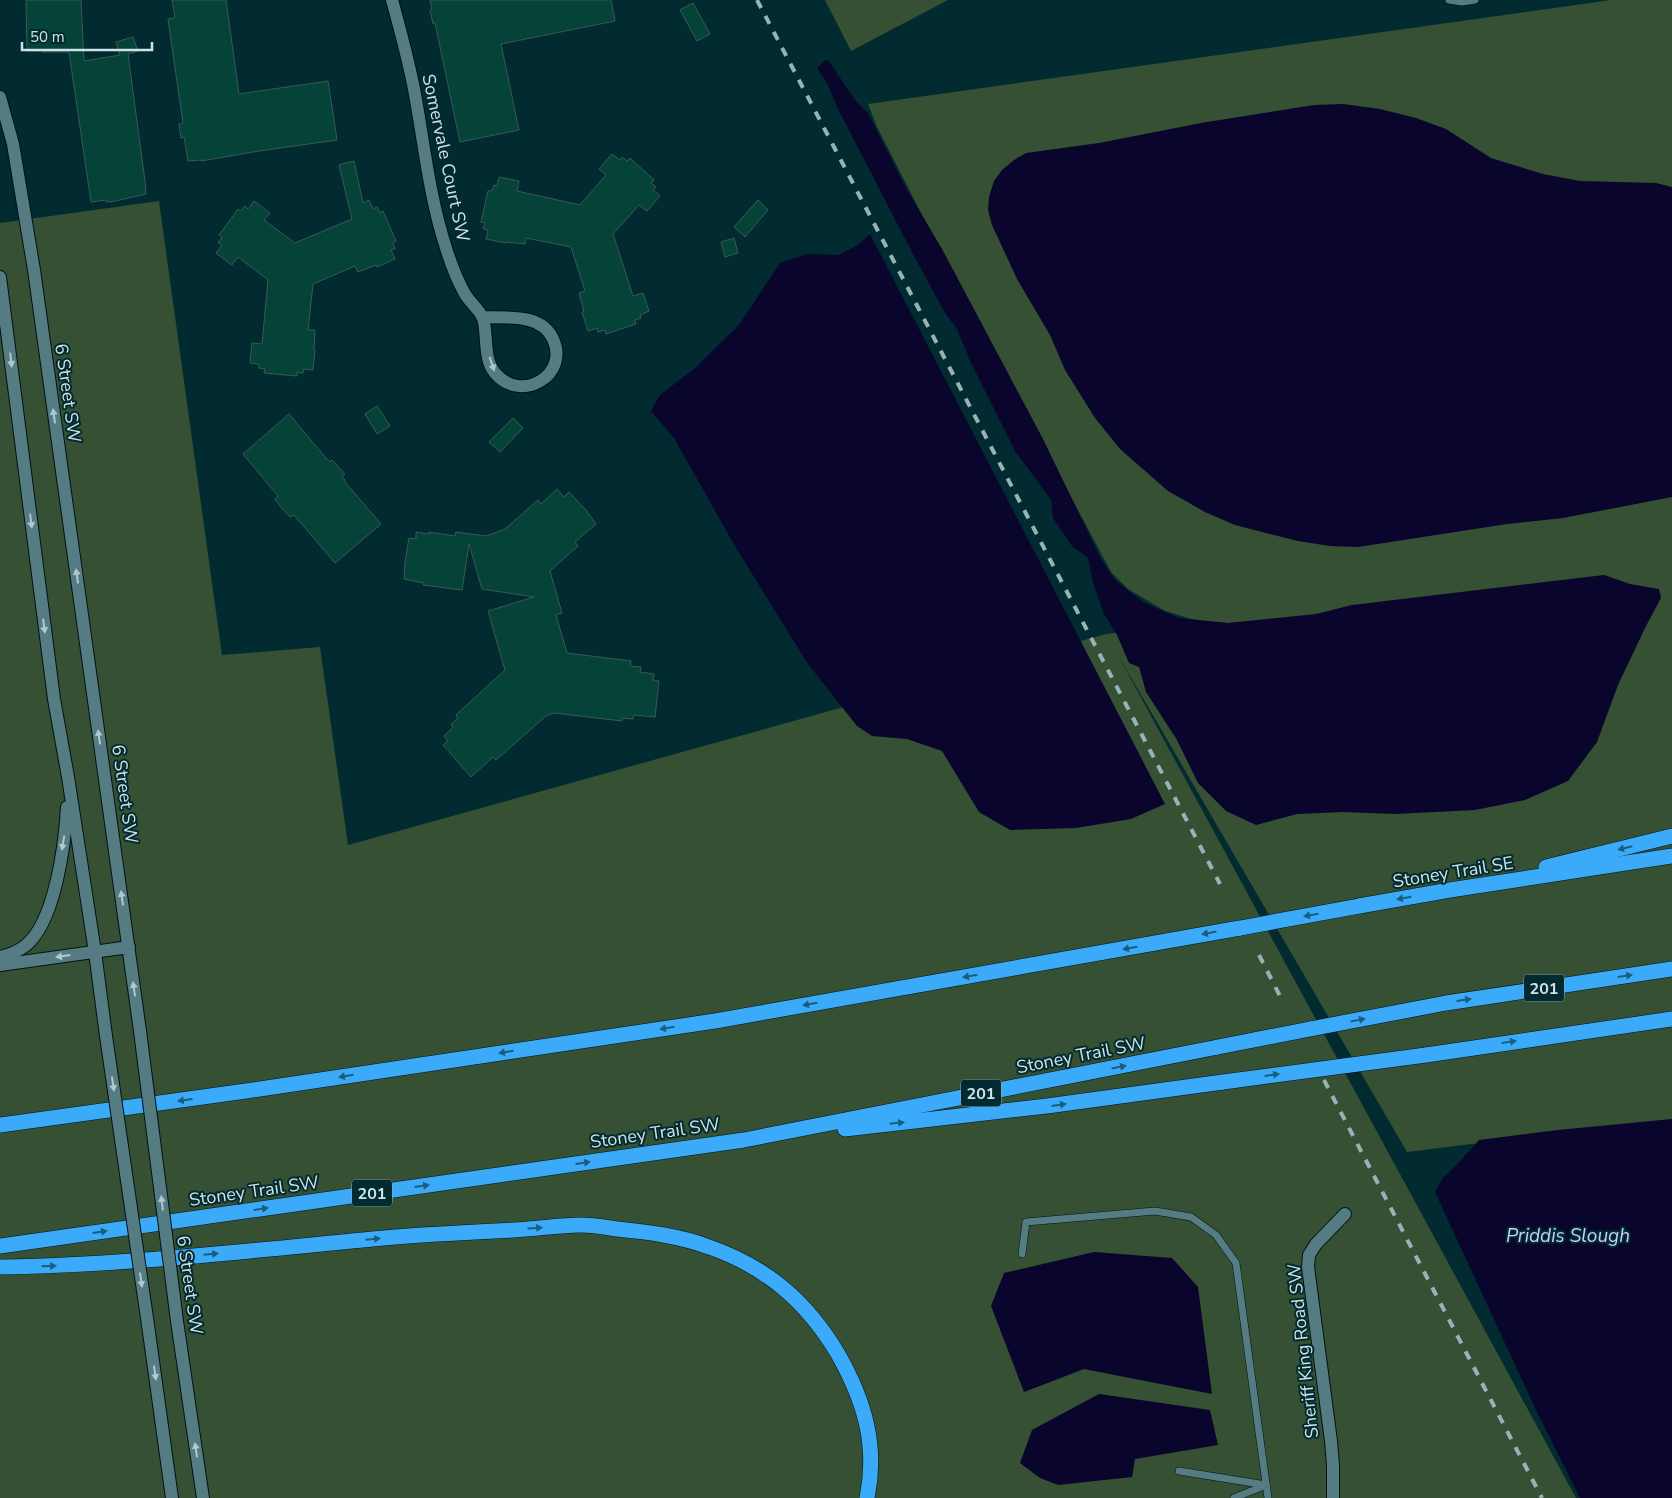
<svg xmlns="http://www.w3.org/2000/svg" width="1672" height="1498" font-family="'Nunito Sans',sans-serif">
  <rect width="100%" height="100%" fill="#022b31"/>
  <!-- green -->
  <g fill="#355032">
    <path d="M825,0h123l-97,51z"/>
    <path d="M1611,0h61v1119l-265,33 -288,-495 457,841h-1576v-1275l159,-22 63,454 98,-8 28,198 758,-211 92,-13 -33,-10 -37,-22 -17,-17 -152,-285 -82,-160 -9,-23z"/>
  </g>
  <!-- water -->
  <g fill="#09052c">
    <path d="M828,60l27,40 13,13 38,75 36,61 101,190 58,120 14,21 28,22 36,16 49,5 88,-9 36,-9 252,-30 26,9 29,5 2,9 -16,30 -27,57 -21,57 -29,39 -43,19 -50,10 -80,4 -52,-2 -46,2 -41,11 -30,-14 -28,-28 -21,-43 -31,-48 -7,-25 -10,-4 -12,-28 -13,-21 -11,-31 -5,-25 -16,-12 -19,-28 -2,-18 -36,-49 -44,-88 -14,-34 -12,-16 -30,-55 -77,-149 -11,-26 -10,-15 7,-7z"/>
    <path d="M1343,104l37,5 36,9 30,11 45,29 52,16 37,7 76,2 16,4v310l-109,21 -56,6 -149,23 -28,-1 -32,-5 -63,-16 -30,-13 -37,-21 -48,-42 -25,-31 -30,-48 -15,-35 -33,-56 -25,-54 -4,-15 1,-13 5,-16 8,-11 12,-10 12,-7 73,-10 102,-20 113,-18z"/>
    <path d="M870,234l295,570 -34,15 -55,9 -66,2 -31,-18 -37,-61 -35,-12 -35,-3 -15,-10 -49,-62 -72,-116 -62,-110 -23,-27 9,-16 35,-27 44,-43 41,-62 27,-9 32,1 19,-10z"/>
    <path d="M1672,1119v379h-92l-45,-90 -100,-216 8,-14 19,-19 17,-19 79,-10z"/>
    <path d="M1094,1252l78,6 26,29 14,107 -128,-25 -60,23 -33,-86 13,-33z"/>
    <path d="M1099,1394l111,16 8,35 -83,14 -3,18 -74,8 -18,-7 -20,-15 12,-33z"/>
  </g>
  <!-- building -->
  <g fill="#054237" stroke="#385b52">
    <path d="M26,0h55l3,61 36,-6 -4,-13 17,-5 5,14 -10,3 18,135h-1l1,5 -31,7 -9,1v-2l-15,2 -22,-150h-27v-1h-15z"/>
    <path d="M172,0h54l13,94 89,-13 9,59 -78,11 -58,10v-1l-13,1 -4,-24 -3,1 -2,-14 4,-1 -15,-104 7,-1z"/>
    <path d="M430,0h181l4,21 -114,23 18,86 -59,12 -25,-119 -2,1 -3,-14 2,-1z"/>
    <path d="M693,3l17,31 -13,7 -17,-31z"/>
    <path d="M612,154l8,6 2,-3 5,4 3,-3 24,22 -3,3 5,4 -3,3 7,6 -13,15 -8,-6 -26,29 20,62 10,-3 6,18 -9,4 1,3 -6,2 1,4 -30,10 -1,-4 -7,2 -1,-4 -9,3 -6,-19 2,-1 -5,-18 6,-2 -14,-44 -45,-9 -1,6 -19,-2 -1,1 -19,-4 2,-9 -5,-1 2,-6 -4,-1 7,-31h4l2,-6 3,1 2,-9 20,4 -2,10 63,14 26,-30 -7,-6z"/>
    <path d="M354,161l9,42 6,-3 4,9 4,-2 3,6 3,-2 13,30 -3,2 2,6 -4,1 4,9 -18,8 -1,-2 -18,7 -3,-6 -42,18 -5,46h7l-1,20h1l-2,20 -9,-1 -1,4 -6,-1v4l-33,-3 1,-4 -6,-1v-4l-9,-1 2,-20 10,1 6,-64 -30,-23 -6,8 -16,-12 6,-8 -4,-3 4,-4 -3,-3 19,-26 3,2 4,-5 3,3 6,-8 16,12 -6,7 31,23 57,-24 -13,-54z"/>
    <path d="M758,200l10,10 -23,27 -11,-10z"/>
    <path d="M734,238l4,15 -13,4 -4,-15z"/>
    <path d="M377,406l13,20 -13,8 -12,-20z"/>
    <path d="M289,414l36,43 5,5 2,-2 13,14 -3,2 4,6h-1l36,42 -46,39 -41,-48 -4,2 -10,-11 -5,-7 3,-3 -35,-42z"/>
    <path d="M513,418l10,10 -23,24 -11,-10z"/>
    <path d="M557,489l7,8 5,-5 17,18 10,14 -21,18 3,4 -28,25 12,42 -6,2 11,38 64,8 -1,5 11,1 -1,5 14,2 -1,6 6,1 -4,36 -21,-2 -1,4 -11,-1v3l-68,-8 -8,3 -50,44 -3,-3 -22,20 -28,-32 5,-4 -4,-5 9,-9 -2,-3 7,-6 -2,-3 49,-45 -17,-59 46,-14 -52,-8 -13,-45 -7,46 -39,-5 1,-2 -20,-4 1,-17 4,-24 7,1v-7l13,2v-2l26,4 1,-4 30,4 19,-7 33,-29 3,4z"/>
  </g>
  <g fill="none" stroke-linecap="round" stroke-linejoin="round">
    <!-- lane casing -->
    <g stroke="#001217" stroke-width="8">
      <g id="lane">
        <path d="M1449,0l13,2 13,-2"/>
        <path d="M1022,1254l4,-32 129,-11 36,6 25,18 20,28 32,235"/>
        <path d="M1179,1471l87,14"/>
        <path d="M1234,1498l32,-13"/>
      </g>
    </g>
    <!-- street casing -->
    <g stroke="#001217" stroke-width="14">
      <g id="street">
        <path d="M392,0c8,29 16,59 22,89 10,53 15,107 32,159 5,16 11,32 19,46 4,7 15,17 18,24 5,17 0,41 12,55 26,31 75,2 58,-34 -12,-26 -46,-21 -71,-22"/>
        <path d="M1333,1498v-33l-2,-24 -23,-174 1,-12 7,-11 29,-30"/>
      </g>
    </g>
    <!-- secondary casing -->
    <g stroke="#001217" stroke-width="14">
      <g id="secondary">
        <path d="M0,97l13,47 21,126 106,761"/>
        <path d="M0,277l54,422 14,78 27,175 11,84"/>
        <path d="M0,957c9,-2 17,-5 25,-11 30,-23 40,-102 42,-139"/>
        <path d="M0,965l129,-18"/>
        <path d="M177,1321l26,177"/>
        <path d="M148,1325l24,173"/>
      </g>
    </g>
    <!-- highway casing -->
    <g stroke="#001217" stroke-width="16">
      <g id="highway">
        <path d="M1546,867l126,-31"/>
        <path d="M1359,906l91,-16 222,-34"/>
        <path d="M1310,1029l136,-26 226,-34"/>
        <path d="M1426,1055l246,-36"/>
        <path d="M0,1125l246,-34 469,-70 525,-93"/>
        <path d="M845,1129l202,-23 176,-24"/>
        <path d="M0,1246l744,-106 474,-93"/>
        <path d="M0,1267c128,-2 256,-17 384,-29 43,-4 86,-6 130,-8 22,-1 45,-5 67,-5 12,0 24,2 36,4 31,3 63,7 92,18 58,20 98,55 129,107 26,46 40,91 29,144"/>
      </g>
    </g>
    <!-- lane -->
    <use href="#lane" stroke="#567c83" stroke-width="7"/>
    <!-- street -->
    <use href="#street" stroke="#567c83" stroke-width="12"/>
    <!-- secondary -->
    <use href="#secondary" stroke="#567c83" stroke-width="12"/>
    <!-- highway -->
    <use href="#highway" stroke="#3baaf9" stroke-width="15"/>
    <!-- rail -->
    <g stroke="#98b2b7" stroke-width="4" stroke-dasharray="9 9" stroke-linecap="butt">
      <path d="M757,0l463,884"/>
      <path d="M1259,955l21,41"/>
      <path d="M1324,1080l218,418"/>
    </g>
    <!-- secondary-bridge casing -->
    <g stroke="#001217" stroke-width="14" stroke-linecap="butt">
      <g id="secondary-bridge">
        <path d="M140,1031l37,290"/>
        <path d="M106,1036l42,289"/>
      </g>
    </g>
    <!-- highway-bridge casing -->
    <g stroke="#001217" stroke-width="16" stroke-linecap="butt">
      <g id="highway-bridge">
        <path d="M1240,928l119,-22"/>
        <path d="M1218,1047l92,-18"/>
        <path d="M1223,1082l203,-27"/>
      </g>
    </g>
    <!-- secondary-bridge -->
    <use href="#secondary-bridge" stroke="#567c83" stroke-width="12"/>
    <!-- highway-bridge -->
    <use href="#highway-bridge" stroke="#3baaf9" stroke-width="15"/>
  </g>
  <!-- one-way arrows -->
  <defs><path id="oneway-solid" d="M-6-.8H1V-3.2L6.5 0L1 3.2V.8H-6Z" transform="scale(1.25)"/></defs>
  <g fill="#b1c9ce">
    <use href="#oneway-solid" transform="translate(11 360) rotate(83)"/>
    <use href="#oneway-solid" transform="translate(492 364) rotate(71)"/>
    <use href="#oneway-solid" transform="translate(54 416) rotate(-98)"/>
    <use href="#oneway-solid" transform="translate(31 521) rotate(83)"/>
    <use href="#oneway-solid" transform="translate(77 576) rotate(-98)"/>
    <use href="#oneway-solid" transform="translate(44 626) rotate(83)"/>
    <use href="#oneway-solid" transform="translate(99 737) rotate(-98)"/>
    <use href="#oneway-solid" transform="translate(63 843) rotate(100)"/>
    <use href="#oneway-solid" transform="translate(122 898) rotate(-98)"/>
    <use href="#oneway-solid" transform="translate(63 956) rotate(172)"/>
    <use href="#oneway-solid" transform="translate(134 989) rotate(-98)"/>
    <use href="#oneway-solid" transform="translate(113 1084) rotate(82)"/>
    <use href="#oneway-solid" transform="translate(162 1203) rotate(-97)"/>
    <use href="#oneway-solid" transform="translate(141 1280) rotate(82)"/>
    <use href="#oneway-solid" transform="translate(155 1373) rotate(82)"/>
    <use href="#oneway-solid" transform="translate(196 1450) rotate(-98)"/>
  </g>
  <g fill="#195e81">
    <use href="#oneway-solid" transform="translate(1625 848) rotate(166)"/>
    <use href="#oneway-solid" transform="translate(1404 898) rotate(170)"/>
    <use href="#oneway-solid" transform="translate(1311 915) rotate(170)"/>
    <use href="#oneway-solid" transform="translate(1209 933) rotate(169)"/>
    <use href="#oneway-solid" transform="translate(1130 948) rotate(170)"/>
    <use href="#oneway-solid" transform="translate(970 976) rotate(170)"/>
    <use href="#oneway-solid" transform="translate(1625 976) rotate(-8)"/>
    <use href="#oneway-solid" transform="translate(1464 1000) rotate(-8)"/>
    <use href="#oneway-solid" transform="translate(810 1004) rotate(170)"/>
    <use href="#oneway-solid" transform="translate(1358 1020) rotate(-11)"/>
    <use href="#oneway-solid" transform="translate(667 1028) rotate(171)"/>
    <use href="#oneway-solid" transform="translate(1509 1042) rotate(-8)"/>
    <use href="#oneway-solid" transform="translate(506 1052) rotate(171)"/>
    <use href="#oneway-solid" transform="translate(1119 1067) rotate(-11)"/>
    <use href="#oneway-solid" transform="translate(1272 1075) rotate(-8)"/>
    <use href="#oneway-solid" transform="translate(346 1076) rotate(171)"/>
    <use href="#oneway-solid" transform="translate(185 1100) rotate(172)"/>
    <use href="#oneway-solid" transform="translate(1059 1105) rotate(-8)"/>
    <use href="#oneway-solid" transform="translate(897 1123) rotate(-6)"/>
    <use href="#oneway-solid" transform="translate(583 1163) rotate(-8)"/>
    <use href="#oneway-solid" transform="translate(422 1186) rotate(-8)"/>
    <use href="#oneway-solid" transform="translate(261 1209) rotate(-8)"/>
    <use href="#oneway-solid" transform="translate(535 1228) rotate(-4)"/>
    <use href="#oneway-solid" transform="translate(100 1232) rotate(-8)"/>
    <use href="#oneway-solid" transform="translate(373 1239) rotate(-5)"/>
    <use href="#oneway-solid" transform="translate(211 1254) rotate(-5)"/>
    <use href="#oneway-solid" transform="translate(49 1266) rotate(-1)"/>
  </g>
  <g text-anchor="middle" stroke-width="4" stroke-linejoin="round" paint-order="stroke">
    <!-- shield labels -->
    <g fill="#022b31" stroke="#92acb0" stroke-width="1">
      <rect x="1524" y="974.5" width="40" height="27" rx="4"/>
      <rect x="961" y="1079.5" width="40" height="27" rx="4"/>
      <rect x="352" y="1179.5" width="40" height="27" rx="4"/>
    </g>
    <g font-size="16" font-weight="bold" fill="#cfe3e7">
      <text x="1544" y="994">201</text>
      <text x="981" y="1099">201</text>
      <text x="372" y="1199">201</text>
    </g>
    <!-- street labels -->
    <g font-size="18" fill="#cfe3e7" stroke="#022b31">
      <text transform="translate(446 158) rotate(78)" y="6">Somervale Court SW</text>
      <text transform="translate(68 393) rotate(82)" y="6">6 Street SW</text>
      <text transform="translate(125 794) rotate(82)" y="6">6 Street SW</text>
      <text transform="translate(1453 872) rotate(-9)" y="6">Stoney Trail SE</text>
      <text transform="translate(1081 1055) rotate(-11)" y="6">Stoney Trail SW</text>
      <text transform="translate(655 1133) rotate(-8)" y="6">Stoney Trail SW</text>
      <text transform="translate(254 1191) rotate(-8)" y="6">Stoney Trail SW</text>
      <text transform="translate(190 1285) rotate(82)" y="6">6 Street SW</text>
      <text transform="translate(1303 1351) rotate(-96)" y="6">Sheriff King Road SW</text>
    </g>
    <!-- water labels -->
    <g font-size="19" font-style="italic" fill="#c7cdfb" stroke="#022b31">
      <text x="1568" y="1242">Priddis Slough</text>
    </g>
  </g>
  <!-- scale -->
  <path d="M22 42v8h130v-8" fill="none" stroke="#cfe3e7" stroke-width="2.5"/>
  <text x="30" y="42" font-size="15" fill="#cfe3e7" stroke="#022b31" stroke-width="4" paint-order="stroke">50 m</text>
</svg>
